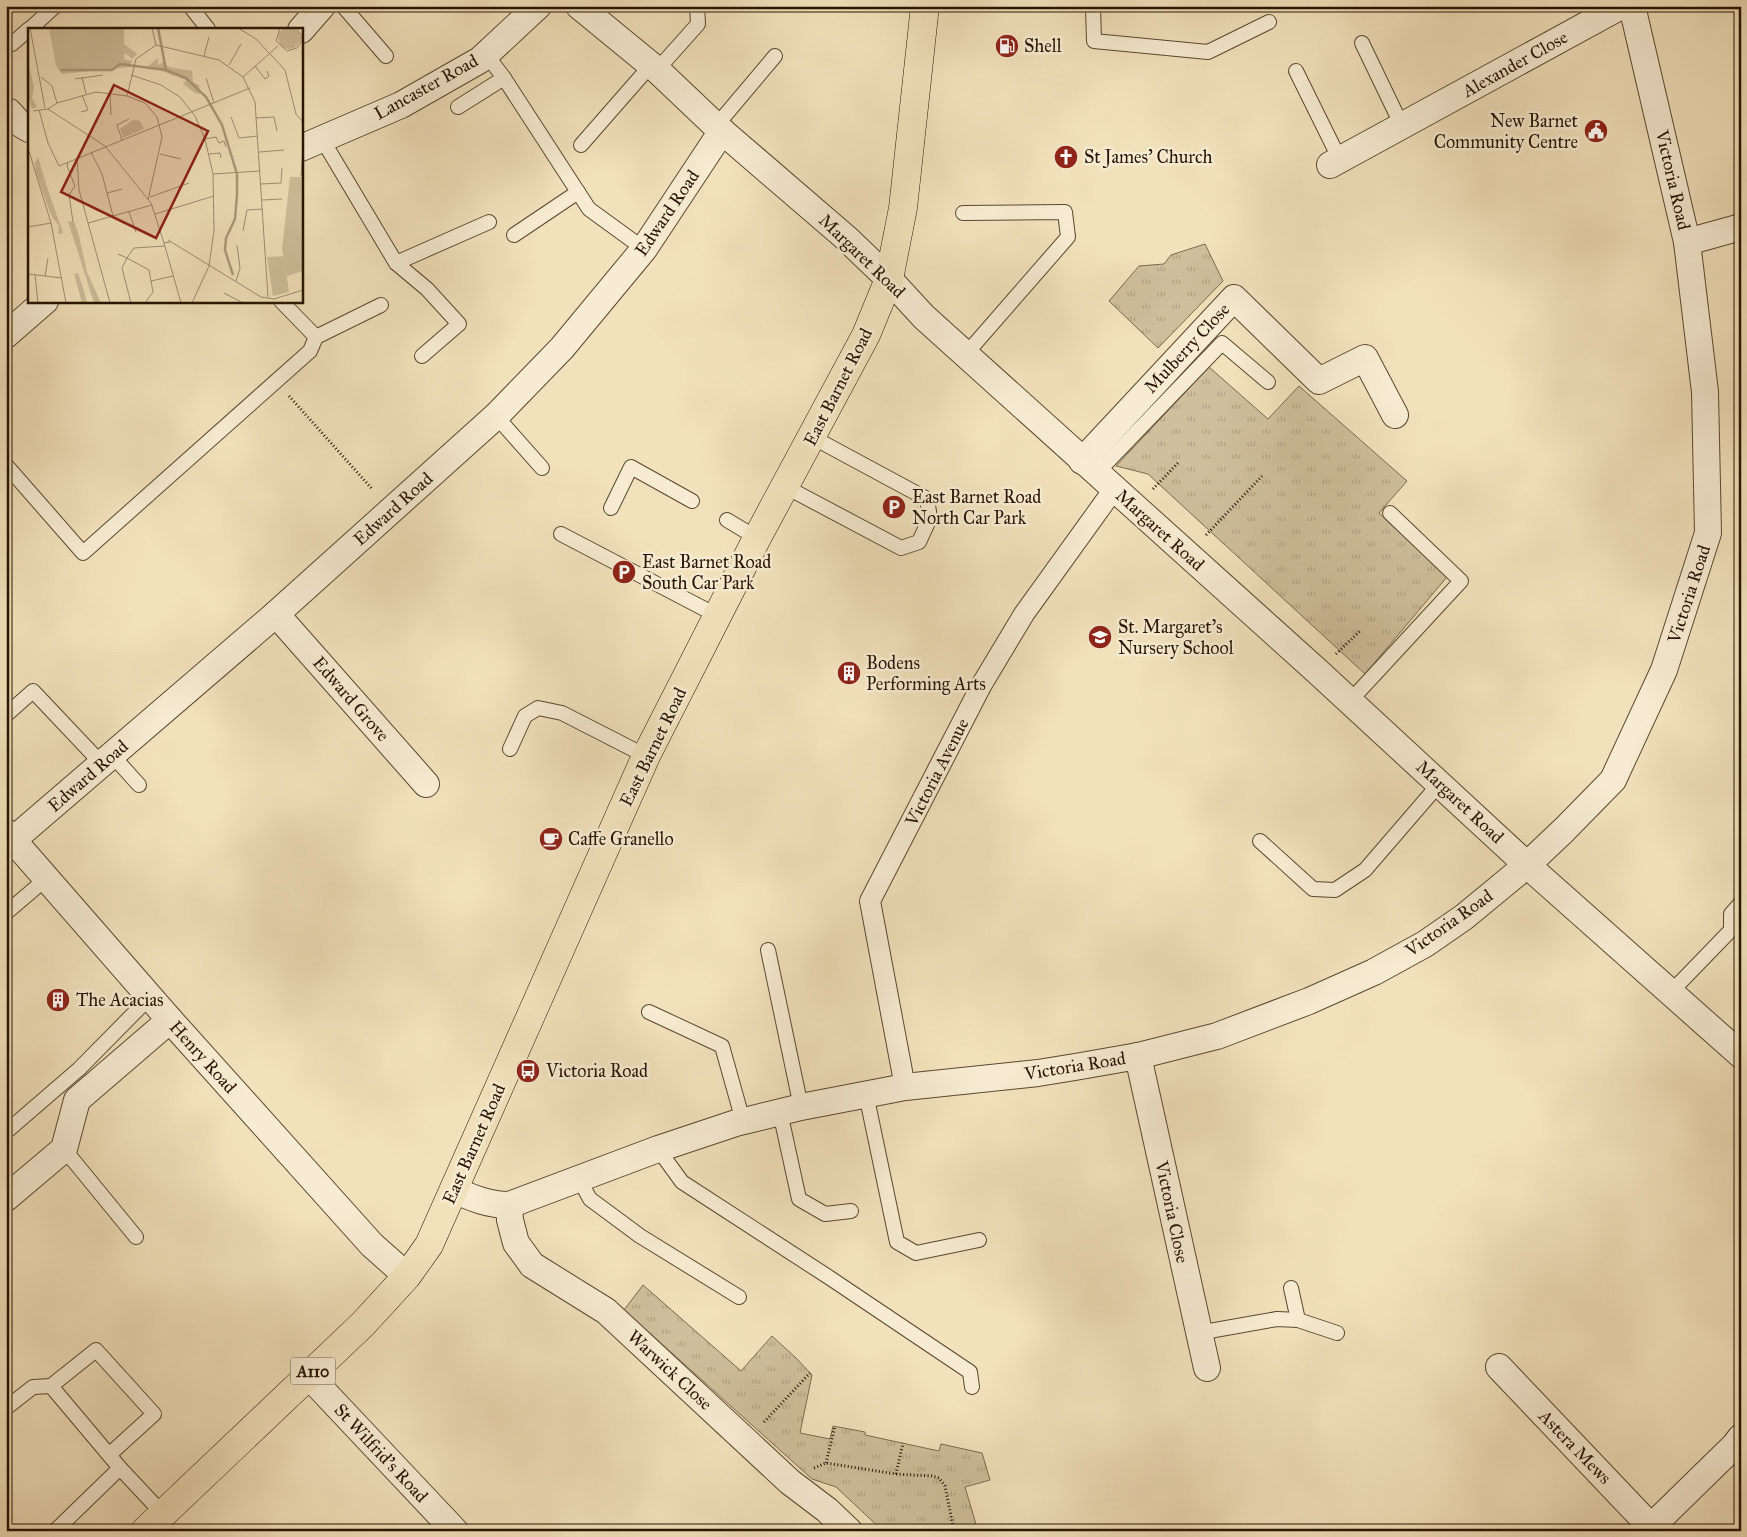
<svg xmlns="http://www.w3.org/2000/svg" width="1747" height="1537" font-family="'IM FELL Great Primer',serif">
  <defs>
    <pattern id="grass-tufts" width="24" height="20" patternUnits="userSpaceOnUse" patternTransform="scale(1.25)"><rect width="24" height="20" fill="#cfbf9c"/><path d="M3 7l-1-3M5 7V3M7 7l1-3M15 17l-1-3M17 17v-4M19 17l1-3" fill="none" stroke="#b2a385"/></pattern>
  </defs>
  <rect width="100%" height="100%" fill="#f2e2bc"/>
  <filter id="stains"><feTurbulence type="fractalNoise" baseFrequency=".004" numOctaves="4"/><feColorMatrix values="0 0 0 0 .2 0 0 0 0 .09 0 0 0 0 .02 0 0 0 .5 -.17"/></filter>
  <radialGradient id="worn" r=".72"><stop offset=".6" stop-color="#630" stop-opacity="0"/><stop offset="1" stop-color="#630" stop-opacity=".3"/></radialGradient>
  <!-- grass -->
  <g fill="url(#grass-tufts)" stroke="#7b6a4f">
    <path d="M1205,244l18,37 -65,67 -49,-47 30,-35 25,-2 7,-9z"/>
    <path d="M1209,367l59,52 31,-33 108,95 -28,32 68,64 -82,97 -217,-200 -32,-8z"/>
    <path d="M643,1285l98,86 31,-35 24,22 16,17 -12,58 30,6 3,-13 32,6v3l74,16 2,-7 41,9 8,27 -25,7 13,44h-95l-47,-44 -24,-8 -188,-169z"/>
  </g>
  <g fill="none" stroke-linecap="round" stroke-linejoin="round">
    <!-- service casing -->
    <g stroke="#5a4830" stroke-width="16">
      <g id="service">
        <path d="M190,6l18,23"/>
        <path d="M343,6l43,50"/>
        <path d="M1093,6l1,35 114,11 61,-30"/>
        <path d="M30,29l25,-23"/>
        <path d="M1362,43l40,83"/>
        <path d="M12,44l17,-15"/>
        <path d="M486,54l18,24"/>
        <path d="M657,70l41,-46 -1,-18"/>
        <path d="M1296,71l44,89"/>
        <path d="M458,107l46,-29 85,131 55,40"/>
        <path d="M716,126l59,-70"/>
        <path d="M322,139l74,124 31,26 32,35 -37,32"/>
        <path d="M581,145l70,-80"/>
        <path d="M963,213l102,-1 3,25 -102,117"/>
        <path d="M514,235l64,-43"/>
        <path d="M396,263l93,-41"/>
        <path d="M316,337l65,-32"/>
        <path d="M496,416l46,52"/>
        <path d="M6,465l77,88 227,-202 6,-14 -35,-36"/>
        <path d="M1096,474l126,-131 46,39"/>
        <path d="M786,487l115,61 18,-6 11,-24 -3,-19 -115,-62"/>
        <path d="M611,508l20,-41 61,34"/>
        <path d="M727,520l30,18"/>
        <path d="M561,534l157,82"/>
        <path d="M1350,701l111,-120 -71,-68"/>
        <path d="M6,715l27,-24 69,73"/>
        <path d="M510,749l15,-33 13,-8 24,5 84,43"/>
        <path d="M112,755l27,30"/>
        <path d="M1260,841l53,48 22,1 30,-20 75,-87"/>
        <path d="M6,913l41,-35"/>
        <path d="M768,950l33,157"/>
        <path d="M1671,992l60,-62v-16l10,-11"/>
        <path d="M649,1012l73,34 21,75"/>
        <path d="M866,1094l31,148 19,11 63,-13"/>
        <path d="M780,1112l19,87 26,15 26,-3"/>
        <path d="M6,1132l73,-63 71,-72"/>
        <path d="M64,1149l72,88"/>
        <path d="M658,1149l24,33 148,96 140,94 2,15"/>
        <path d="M579,1179l11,20 50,37 99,61"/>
        <path d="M1291,1288l7,32"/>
        <path d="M1198,1333l79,-14 21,1 39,13"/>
        <path d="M51,1386l45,-36 58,64 -44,40"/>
        <path d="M6,1408l27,-21 18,-1 69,82 43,46"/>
        <path d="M55,1531l65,-63"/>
      </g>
    </g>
    <!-- pedestrian casing -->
    <g stroke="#5a4830" stroke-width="22">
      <path id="pedestrian" d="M905,1087l-35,-186 112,-217 42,-70 90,-125"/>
    </g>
    <!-- minor casing -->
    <g stroke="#5a4830" stroke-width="28">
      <g id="minor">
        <path d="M579,6l78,64 59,56 129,111 44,42 35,38 393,354 210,194 214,190"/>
        <path d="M301,30l21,-24"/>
        <path d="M6,114l3,-2 10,11 10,6"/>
        <path d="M301,148l100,-43 79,-45 58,-54"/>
        <path d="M1330,165l291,-159"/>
        <path d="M1687,242l54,-15"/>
        <path d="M6,335l39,-34"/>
        <path d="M1082,461l152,-163 85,83 46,-23 30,57"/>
        <path d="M276,614l150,170"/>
        <path d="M6,832l164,188 202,225 35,31"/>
        <path d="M13,840l263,-226 220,-198 66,-68 82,-99 78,-118"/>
        <path d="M1138,1056l69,312"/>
        <path d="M454,1190c18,8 35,15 55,15l149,-56 78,-26 65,-16 104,-20 133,-14 37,-6 63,-11 79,-20 92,-35 65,-29 51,-28 39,-27 63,-52 37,-35 49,-50 51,-110 44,-137 -3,-141 -18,-150 -55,-236"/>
        <path d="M6,1198l58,-49 13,-49 93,-80"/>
        <path d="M509,1205l1,15 6,23 16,22 74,46 184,171 37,28 22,21"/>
        <path d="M1499,1367l152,160"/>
        <path d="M308,1375l147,156"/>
        <path d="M1647,1531l88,-86 6,-8"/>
      </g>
    </g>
    <!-- primary casing -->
    <g stroke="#271402" stroke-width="29">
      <path id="primary" d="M145,1531l218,-207 44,-48 22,-31 217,-489 111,-218 109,-203 23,-56 14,-71 22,-202"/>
    </g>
    <!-- path -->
    <g stroke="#271402" stroke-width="3" stroke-dasharray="1 2.5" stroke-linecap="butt">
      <path d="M289,396l84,94"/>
      <path d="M1153,489l25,-26"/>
      <path d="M1206,535l56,-59"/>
      <path d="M1336,654l25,-24"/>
      <path d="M764,1422l46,-49"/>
      <path d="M826,1463l9,-37"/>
      <path d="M814,1468l12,-5 70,11 36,2 7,2 6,8 9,45"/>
      <path d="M896,1474l7,-31"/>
    </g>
    <!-- service -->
    <use href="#service" stroke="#f7ecd3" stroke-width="14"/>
    <!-- pedestrian -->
    <use href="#pedestrian" stroke="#f7ecd3" stroke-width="20"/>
    <!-- minor -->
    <use href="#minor" stroke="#f7ecd3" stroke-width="26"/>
    <!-- primary -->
    <use href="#primary" stroke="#f2e2bc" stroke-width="28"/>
  </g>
  <!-- icons -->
  <defs>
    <g id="fuel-disc" transform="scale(1.25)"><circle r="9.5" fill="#8f2418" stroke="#f7ecd3"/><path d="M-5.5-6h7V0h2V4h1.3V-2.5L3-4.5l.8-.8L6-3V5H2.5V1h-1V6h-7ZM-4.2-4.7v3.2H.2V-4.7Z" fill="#fff"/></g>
    <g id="civic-disc" transform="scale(1.25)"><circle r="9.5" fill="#8f2418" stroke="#f7ecd3"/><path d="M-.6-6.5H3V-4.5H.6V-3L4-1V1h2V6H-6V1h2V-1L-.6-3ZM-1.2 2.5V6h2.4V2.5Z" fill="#fff"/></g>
    <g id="church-disc" transform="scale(1.25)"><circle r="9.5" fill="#8f2418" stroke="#f7ecd3"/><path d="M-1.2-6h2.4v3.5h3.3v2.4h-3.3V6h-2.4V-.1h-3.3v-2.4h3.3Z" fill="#fff"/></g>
    <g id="parking-disc" transform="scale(1.25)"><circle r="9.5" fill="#8f2418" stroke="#f7ecd3"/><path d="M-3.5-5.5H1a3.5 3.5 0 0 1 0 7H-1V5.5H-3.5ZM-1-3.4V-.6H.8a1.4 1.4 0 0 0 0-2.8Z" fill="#fff"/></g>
    <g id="school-disc" transform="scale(1.25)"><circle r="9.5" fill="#8f2418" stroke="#f7ecd3"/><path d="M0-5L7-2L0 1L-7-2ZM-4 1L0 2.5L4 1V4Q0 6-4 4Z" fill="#fff"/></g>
    <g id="building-disc" transform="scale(1.25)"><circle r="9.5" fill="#8f2418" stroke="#f7ecd3"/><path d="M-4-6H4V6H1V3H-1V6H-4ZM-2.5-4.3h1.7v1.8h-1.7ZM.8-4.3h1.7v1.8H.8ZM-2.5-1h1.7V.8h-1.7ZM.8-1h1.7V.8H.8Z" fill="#fff"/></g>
    <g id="cafe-disc" transform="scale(1.25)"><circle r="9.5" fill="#8f2418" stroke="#f7ecd3"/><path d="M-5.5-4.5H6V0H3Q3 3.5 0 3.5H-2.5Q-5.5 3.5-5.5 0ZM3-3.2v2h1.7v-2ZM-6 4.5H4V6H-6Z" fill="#fff"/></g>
    <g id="bus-disc" transform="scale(1.25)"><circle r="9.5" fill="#8f2418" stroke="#f7ecd3"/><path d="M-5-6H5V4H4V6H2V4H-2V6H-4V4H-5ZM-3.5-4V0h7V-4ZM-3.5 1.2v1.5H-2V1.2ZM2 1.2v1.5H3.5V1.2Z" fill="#fff"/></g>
  </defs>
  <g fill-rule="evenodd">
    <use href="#fuel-disc" x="1007" y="46"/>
    <use href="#civic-disc" x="1596" y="131"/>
    <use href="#church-disc" x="1066" y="157"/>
    <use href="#parking-disc" x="894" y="507"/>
    <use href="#parking-disc" x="624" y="572"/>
    <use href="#school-disc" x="1100" y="637"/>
    <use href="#building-disc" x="849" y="673"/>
    <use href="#cafe-disc" x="551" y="839"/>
    <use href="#building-disc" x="58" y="1000"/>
    <use href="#bus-disc" x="528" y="1071"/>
  </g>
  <g text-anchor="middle" stroke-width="5" stroke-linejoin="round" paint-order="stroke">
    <!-- shield labels -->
    <rect fill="#f7ecd3" stroke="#655541" stroke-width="1" x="290.5" y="1357.5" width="45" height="27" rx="4"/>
    <g font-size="16" font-weight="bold" fill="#271402">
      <text x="313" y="1377">A110</text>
    </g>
    <!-- poi labels -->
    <g font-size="18" fill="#271402" stroke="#f7ecd3" text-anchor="start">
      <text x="1024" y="52">Shell</text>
      <text x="1578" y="127" text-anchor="end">New Barnet<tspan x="1578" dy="21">Community Centre</tspan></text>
      <text x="1084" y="163">St James' Church</text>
      <text x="912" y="503">East Barnet Road<tspan x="912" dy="21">North Car Park</tspan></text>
      <text x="642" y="568">East Barnet Road<tspan x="642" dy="21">South Car Park</tspan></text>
      <text x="1118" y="633">St. Margaret's<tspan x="1118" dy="21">Nursery School</tspan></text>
      <text x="866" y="669">Bodens<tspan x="866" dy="21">Performing Arts</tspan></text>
      <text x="568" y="845">Caffe Granello</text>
      <text x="76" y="1006">The Acacias</text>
      <text x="546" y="1077">Victoria Road</text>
    </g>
    <!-- street labels -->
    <g font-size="18" fill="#271402" stroke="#f7ecd3">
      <text transform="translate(1515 64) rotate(-29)" y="6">Alexander Close</text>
      <text transform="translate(426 87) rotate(-29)" y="6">Lancaster Road</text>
      <text transform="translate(1673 180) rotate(77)" y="6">Victoria Road</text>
      <text transform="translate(667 213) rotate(-56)" y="6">Edward Road</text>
      <text transform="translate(862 256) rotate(44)" y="6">Margaret Road</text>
      <text transform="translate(1187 348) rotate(-47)" y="6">Mulberry Close</text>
      <text transform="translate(838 387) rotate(-63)" y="6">East Barnet Road</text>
      <text transform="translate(393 509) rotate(-42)" y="6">Edward Road</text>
      <text transform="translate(1160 530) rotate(42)" y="6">Margaret Road</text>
      <text transform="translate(1689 594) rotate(-72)" y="6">Victoria Road</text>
      <text transform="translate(351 699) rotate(49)" y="6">Edward Grove</text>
      <text transform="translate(653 747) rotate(-64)" y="6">East Barnet Road</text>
      <text transform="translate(937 772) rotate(-63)" y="6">Victoria Avenue</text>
      <text transform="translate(88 776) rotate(-41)" y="6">Edward Road</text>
      <text transform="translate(1460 802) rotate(43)" y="6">Margaret Road</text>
      <text transform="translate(1449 923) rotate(-35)" y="6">Victoria Road</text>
      <text transform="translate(203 1057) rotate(48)" y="6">Henry Road</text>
      <text transform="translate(1075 1066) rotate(-9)" y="6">Victoria Road</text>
      <text transform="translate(474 1144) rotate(-66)" y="6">East Barnet Road</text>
      <text transform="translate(1172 1212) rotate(78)" y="6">Victoria Close</text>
      <text transform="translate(670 1370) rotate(43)" y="6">Warwick Close</text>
      <text transform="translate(1575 1447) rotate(46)" y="6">Astera Mews</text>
      <text transform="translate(381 1453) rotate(47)" y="6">St Wilfrid's Road</text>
    </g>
  </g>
  <!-- overview -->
  <g transform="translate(28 28)">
    <rect width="275" height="275" fill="#f2e2bc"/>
    <path d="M250 10a11 11 0 1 1 22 0a11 11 0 1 1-22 0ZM21,0h75v16l13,10 -5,5 -7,-6 -1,6 8,2 -2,6 -68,7 -6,-9zM105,92l7,1 4,8 -21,9 -3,-9zM256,228l5,36 -16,4 -6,-39z" fill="#cfbf9c"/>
    <path d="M26,19l5,3 4,14 9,-8 30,11 -43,1zM130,30v7l5,-3 6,5 23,4 1,11 6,3 1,9 -5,-1 -12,-9 3,-4 -38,-14zM0,34l6,25 -2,11 5,9 -5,2 -4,-12zM10,129l9,30 16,46 -5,1 1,-8 -8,-11 -15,-42 -1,-10zM40,193l6,1 4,10 9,40 14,31h-7zM50,245l6,18 3,12h-5l-8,-29z" fill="#cfbf9c"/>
    <path d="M47,9h26v16h-26zM262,149h13v94l-16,5 -5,-27z" fill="#cfbf9c"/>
    <path fill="none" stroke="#ad9c7d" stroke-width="2.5" d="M130,0l8,42 20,8 20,19 16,28 8,26 7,23v21l-2,24 -9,19 -1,12 8,25M32,42h52l8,-6 46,6"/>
    <path fill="none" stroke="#a19072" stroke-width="1" d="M2,0l15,80M124,0l4,17M210,0l18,11 29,31 11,44 7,8M252,0l-4,13 11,10 10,-3 4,-6v-7l-5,-7M176,28l5,-19M201,37l12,-21M227,38l10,13 4,-3 -2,-5M103,47l30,10 19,12 15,19 10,23 8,35 1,57 -5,35 -17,37M13,49l11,9 5,17M54,49l4,17M215,49l35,-31M178,50l8,25M47,51l28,-4M82,64l1,23M99,68l9,-37 20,-14 63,15 24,17 12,25 13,195M20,81l9,-6 39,-11 31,4 18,7 12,14 5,20 -14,63M11,82l9,33 11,23 191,-78M5,83l15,-2 57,37 46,57 13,40 6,-1M53,84l7,-2 -6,-15M203,89l8,21 19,-2M228,90l18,-1 3,14M177,111l11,-2 3,6 5,-2 2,6M94,112l-5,-15 12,-6M0,120l23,75 15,80M63,124l11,22 11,42M231,124l25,-2M132,126l21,5M181,126l11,-1 1,5M49,130l2,32 31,113M40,134l-1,4 8,20 -6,9 4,27M185,146l47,-3M273,148l2,-27M233,156l20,-1 1,-15M79,165l15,-4M122,169l39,-14M234,172l20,-1M101,184l7,20M127,186l59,-18M60,195l64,-18M0,199l23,-4M215,203l4,-21 16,-1M140,212l93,57 13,2 29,-9M136,215l17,60M90,226l9,4 7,-10 31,-2M0,246l34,4M7,247l3,28M17,248l3,-18M123,253l22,-5M208,253l4,-13 -3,-23M196,265l19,10M103,275l-9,-35 5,-10 22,12 4,22 -8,11"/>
    <path fill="#8f2418" fill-opacity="0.15" stroke="#8f2418" stroke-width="2.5" d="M86,57l94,46 -52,107 -95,-46z"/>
    <rect width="275" height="275" fill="none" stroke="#271402" stroke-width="2.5"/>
  </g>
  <!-- margin -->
  <rect width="1747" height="1537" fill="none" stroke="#f2e2bc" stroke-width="25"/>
  <rect x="8" y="8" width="1732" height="1522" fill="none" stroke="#271402" stroke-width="2.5"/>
  <rect x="12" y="12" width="1722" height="1512" fill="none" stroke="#271402"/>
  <rect width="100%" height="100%" filter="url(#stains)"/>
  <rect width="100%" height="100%" fill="url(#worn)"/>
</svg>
